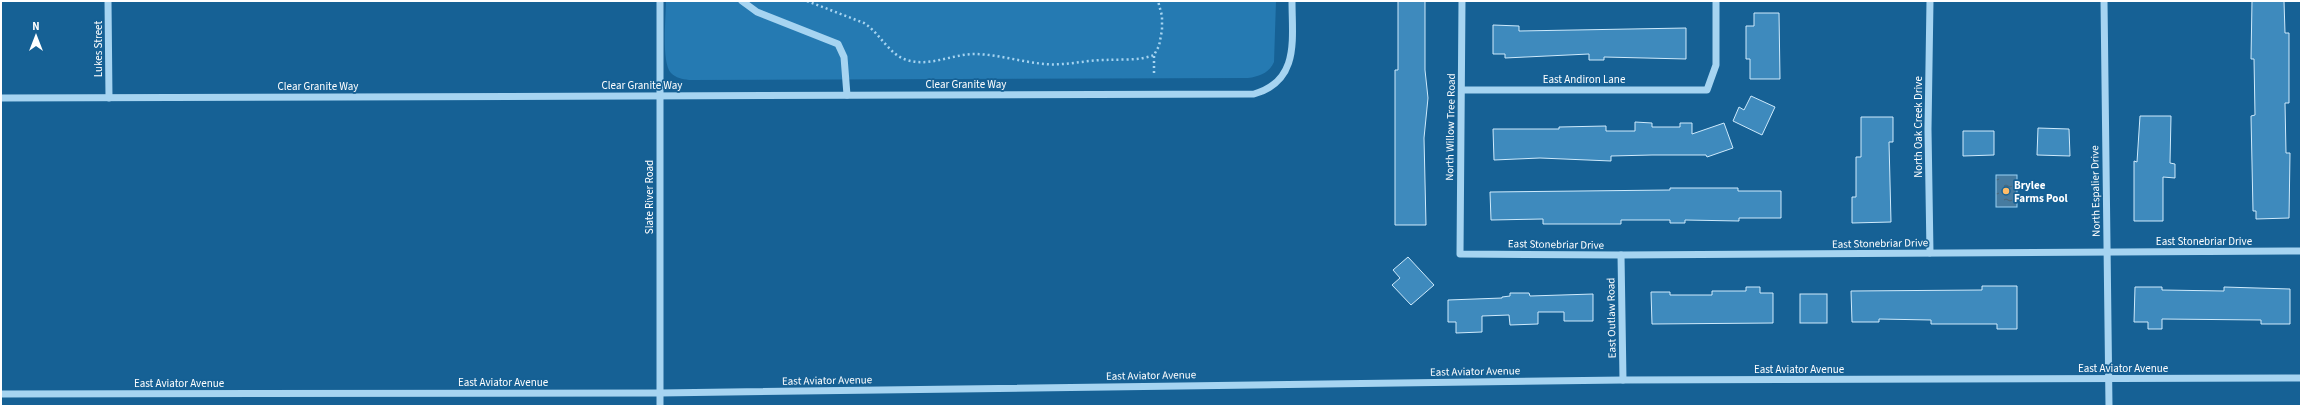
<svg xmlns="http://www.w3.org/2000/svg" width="2302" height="407" font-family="'Source Sans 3',sans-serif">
  <defs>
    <pattern id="water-ripples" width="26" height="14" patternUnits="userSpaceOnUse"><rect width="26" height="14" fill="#467ba0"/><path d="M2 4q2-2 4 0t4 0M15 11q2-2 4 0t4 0" fill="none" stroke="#496476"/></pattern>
  </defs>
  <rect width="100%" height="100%" fill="#166195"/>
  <!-- park -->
  <path fill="#257ab2" d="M666,1h610l-2,61c-5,11 -14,14 -26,16l-559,2c-7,-1 -13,-2 -18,-7 -10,-11 -5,-56 -5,-72z"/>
  <!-- water -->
  <rect fill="url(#water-ripples)" stroke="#99d1f4" x="1996" y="175" width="21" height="32"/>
  <!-- building -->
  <g fill="#3e8abd" stroke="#ceeafc">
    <path d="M1398,1h27v69l3,28 -4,40 2,87h-31v-155h3z"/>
    <path d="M2252,1h32l1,32h4v70h-4l1,50h4l-1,65 -33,1v-8h-3l-2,-95 4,-1 -1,-56h-3z"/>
    <path d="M1754,13h25l1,66h-30v-20h-4v-33h8z"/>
    <path d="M1493,25l26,1v5l167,-3v31l-82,-2v3h-15v-6l-84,4v-4h-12z"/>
    <path d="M1751,96l24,11 -13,28 -29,-14 6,-14 5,3z"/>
    <path d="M2140,116h31l-1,47 5,1v14l-12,-1v44h-29v-60l3,1z"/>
    <path d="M1861,117h32v25h-4l2,80 -39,1v-26h4v-40h5z"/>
    <path d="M1635,122l17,1v4h28v-4h12v11l32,-11 9,25 -26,9 -1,-2h-54l-41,1v5l-71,-3 -46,2 -1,-31h66v-2l47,-1v5h29z"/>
    <path d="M2038,128l31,1 1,27 -33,-1z"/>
    <path d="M1963,131h31v24l-31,1z"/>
    <path d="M1670,188h68v3h43v27h-42v3l-54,-1v3h-15v-3h-49v4h-78v-5l-52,1 -1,-28 180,-2z"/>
    <path d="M1408,257l26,28 -23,20 -19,-20 8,-7 -7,-8z"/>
    <path d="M1982,286h35v43h-20v-5h-66v-4l-52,-1v3h-27l-1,-31 131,-1z"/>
    <path d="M1746,287h14v6h13v30l-121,1 -1,-32h19v3h42v-4h34z"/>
    <path d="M2135,287h27v3l62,1v-4l66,2v35h-29v-4l-99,-1v10h-14v-7h-14z"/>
    <path d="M1510,293h19l1,3 63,-2v27h-29v-9h-26v12l-28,1 -1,-10 -27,1v16l-26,1v-11h-8v-22l54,-2v-1l8,-1z"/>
    <rect x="1800" y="294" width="27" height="29"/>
  </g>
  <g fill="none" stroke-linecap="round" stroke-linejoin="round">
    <!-- path -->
    <g stroke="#a6d4f1" stroke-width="2.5" stroke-dasharray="2 3" stroke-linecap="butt">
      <path d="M807,1l57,22c16,10 25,32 43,37 22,7 43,-5 66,-6 24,0 48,8 72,10 20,2 40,-4 61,-4 15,-1 33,1 48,-5"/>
      <path d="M1154,73v-18l5,-9 3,-16v-14l-4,-15"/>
    </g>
    <!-- minor -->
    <g stroke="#a6d4f1" stroke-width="7">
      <path d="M108,1l1,97"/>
      <path d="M660,1v405"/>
      <path d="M742,1l15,11 81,32 6,13 3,38"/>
      <path d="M1462,1l-2,253 161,1 680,-4"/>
      <path d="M1930,1l-2,128 2,124"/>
      <path d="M2104,1l5,405"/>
      <path d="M1462,90h245l9,-25v-64"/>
      <path d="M1,98l1253,-4c46,-13 38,-55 38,-93"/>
      <path d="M1621,255l2,125"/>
      <path d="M1,394l659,-1 963,-13 678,-2"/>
    </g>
  </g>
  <!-- markers -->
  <circle fill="#ffbc67" stroke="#166195" stroke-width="1.5" cx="2006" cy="191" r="4"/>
  <g text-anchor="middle" stroke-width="3.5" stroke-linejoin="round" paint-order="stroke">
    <!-- street labels -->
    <g font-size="11" fill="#fff" stroke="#166195">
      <text transform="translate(98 49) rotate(-90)" y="4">Lukes Street</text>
      <text x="1584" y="83">East Andiron Lane</text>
      <text x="966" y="88">Clear Granite Way</text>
      <text x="642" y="89">Clear Granite Way</text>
      <text x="318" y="90">Clear Granite Way</text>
      <text transform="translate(1450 127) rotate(-89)" y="4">North Willow Tree Road</text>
      <text transform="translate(1918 127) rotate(-90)" y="4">North Oak Creek Drive</text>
      <text transform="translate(2095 191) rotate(-91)" y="4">North Espalier Drive</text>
      <text transform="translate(649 197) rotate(-90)" y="4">Slate River Road</text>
      <text x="2204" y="245">East Stonebriar Drive</text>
      <text transform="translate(1880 243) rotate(-1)" y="4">East Stonebriar Drive</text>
      <text transform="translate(1556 244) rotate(1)" y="4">East Stonebriar Drive</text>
      <text transform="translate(1611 318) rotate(-91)" y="4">East Outlaw Road</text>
      <text x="2123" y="372">East Aviator Avenue</text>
      <text x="1799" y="373">East Aviator Avenue</text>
      <text transform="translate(1475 371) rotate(-1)" y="4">East Aviator Avenue</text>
      <text transform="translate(1151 375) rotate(-1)" y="4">East Aviator Avenue</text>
      <text transform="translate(827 380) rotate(-1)" y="4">East Aviator Avenue</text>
      <text x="503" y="386">East Aviator Avenue</text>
      <text x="179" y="387">East Aviator Avenue</text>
    </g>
    <!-- poi labels -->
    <g font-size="11" font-weight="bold" fill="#fff" stroke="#166195" text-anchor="start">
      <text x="2014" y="189">Brylee<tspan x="2014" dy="13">Farms Pool</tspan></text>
    </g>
  </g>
  <!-- border -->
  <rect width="2302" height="407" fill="none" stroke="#ffffff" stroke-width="4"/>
  <!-- north arrow -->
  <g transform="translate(36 36)" stroke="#166195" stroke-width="3" paint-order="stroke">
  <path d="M0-3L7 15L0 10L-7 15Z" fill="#ffffff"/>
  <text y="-6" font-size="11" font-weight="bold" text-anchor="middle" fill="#ffffff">N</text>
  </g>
</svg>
